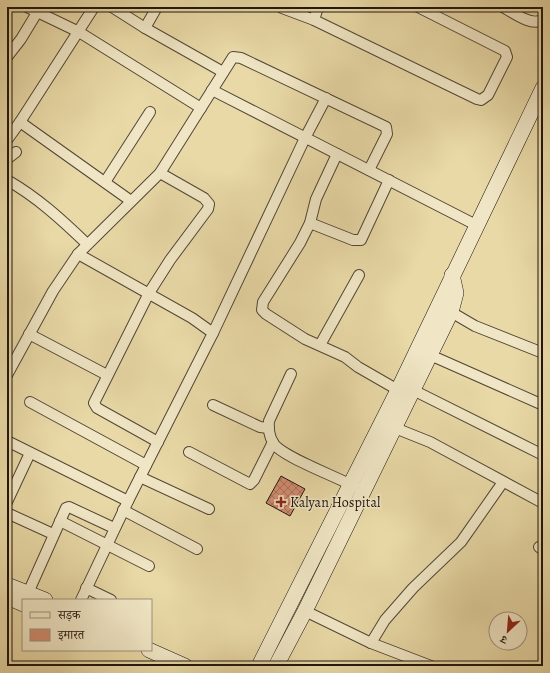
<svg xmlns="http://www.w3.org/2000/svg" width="550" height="673" font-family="Alegreya,'Noto Serif Devanagari',serif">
  <defs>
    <pattern id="building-cross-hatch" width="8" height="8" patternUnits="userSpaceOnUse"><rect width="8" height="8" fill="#d18c71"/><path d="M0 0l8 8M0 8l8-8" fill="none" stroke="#a9715b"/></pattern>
  </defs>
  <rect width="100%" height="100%" fill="#e8d9a6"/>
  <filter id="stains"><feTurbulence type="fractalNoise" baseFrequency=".005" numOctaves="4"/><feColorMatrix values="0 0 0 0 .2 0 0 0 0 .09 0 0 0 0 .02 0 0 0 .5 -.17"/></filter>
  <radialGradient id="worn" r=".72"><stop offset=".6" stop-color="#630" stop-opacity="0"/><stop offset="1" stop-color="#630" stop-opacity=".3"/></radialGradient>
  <!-- building -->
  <path fill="url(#building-cross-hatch)" stroke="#201510" d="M281,476l24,13 -15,27 -24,-13z"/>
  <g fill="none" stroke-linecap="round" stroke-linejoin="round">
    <!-- minor casing -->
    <g stroke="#524636" stroke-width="12">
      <g id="minor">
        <path d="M27,7l52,25 122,76"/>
        <path d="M112,7l33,21 78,44"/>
        <path d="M503,7c9,5 30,21 40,12"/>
        <path d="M282,8l32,12 163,79 4,1 7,-5 19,-38 -2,-6 -87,-44"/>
        <path d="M314,20l4,-13"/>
        <path d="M145,28l12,-21"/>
        <path d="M7,57l14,-18 17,-28"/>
        <path d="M212,90l266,136"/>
        <path d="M20,122l111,79"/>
        <path d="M7,140l13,-18 74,-115"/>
        <path d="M337,154l-21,45 -6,24 -10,20 -37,59 -1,8 4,4 39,25 40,18 13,10 40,23"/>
        <path d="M7,159l9,-7"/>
        <path d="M7,180c30,17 55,40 80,64"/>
        <path d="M105,182l45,-70"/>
        <path d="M310,223l43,17h8l28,-60"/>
        <path d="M78,254l114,64 21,15 -85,168 -47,99"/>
        <path d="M451,312l24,14 68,27"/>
        <path d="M213,333l92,-195 21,-40"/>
        <path d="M29,334l78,41"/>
        <path d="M320,345l39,-70"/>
        <path d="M430,355l113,50"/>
        <path d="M291,374l-22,47c-1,7 1,16 4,22 9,14 65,34 82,44"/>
        <path d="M7,375l46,-84 25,-37 82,-81 73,-116 8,1 145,69 1,7 -18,36"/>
        <path d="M413,390l130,65"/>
        <path d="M30,402l116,63"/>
        <path d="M213,405l47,22 9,1"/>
        <path d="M395,428l35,14 113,61"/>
        <path d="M7,441l121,60"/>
        <path d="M158,442l-61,-34 -3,-5 55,-110 21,-33 38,-51 1,-5 -5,-6 -44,-25"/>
        <path d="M189,452l61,32 4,-4 19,-38"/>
        <path d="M140,477l69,32"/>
        <path d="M7,502l23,-49"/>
        <path d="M123,510l74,39"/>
        <path d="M7,513l46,21"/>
        <path d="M60,521l89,45"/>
        <path d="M539,547l4,3"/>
        <path d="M86,588l25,12"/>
        <path d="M28,593l38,-85 3,-1 45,21"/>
        <path d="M305,611l66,32 60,23"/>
        <path d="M371,643l14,-23 28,-32 48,-46 42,-60"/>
      </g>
    </g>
    <!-- secondary casing -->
    <g stroke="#201510" stroke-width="16">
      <g id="secondary">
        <path d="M7,585l38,15"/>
        <path d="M7,597l16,7"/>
        <path d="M149,650l36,16"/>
        <path d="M259,666l139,-276 145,-302"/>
        <path d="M276,666l29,-55 146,-299 5,-19 -4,-18"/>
      </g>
    </g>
    <!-- minor -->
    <use href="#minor" stroke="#f0e6c5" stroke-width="10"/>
    <!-- secondary -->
    <use href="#secondary" stroke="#f0e6c5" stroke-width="15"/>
  </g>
  <!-- markers -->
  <path fill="#8f2418" stroke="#f0e6c5" stroke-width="1.5" d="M279 496h4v4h4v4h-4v4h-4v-4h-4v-4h4z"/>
  <g text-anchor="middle" stroke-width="3" stroke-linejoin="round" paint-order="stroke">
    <!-- poi labels -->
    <g font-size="14" fill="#201510" stroke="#f0e6c5" text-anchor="start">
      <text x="290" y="507">Kalyan Hospital</text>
    </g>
  </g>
  <!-- margin -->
  <rect width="550" height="673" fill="none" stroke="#e8d9a6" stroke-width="24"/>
  <rect x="8" y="8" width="534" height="657" fill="none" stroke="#201510" stroke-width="2"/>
  <rect x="12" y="12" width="526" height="649" fill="none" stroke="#201510"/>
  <!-- legend -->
  <rect x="22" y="599" width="130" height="52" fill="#f0e6c5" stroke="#9d927d"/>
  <rect x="30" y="612" width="20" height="6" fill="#f0e6c5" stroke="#9d927d"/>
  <text x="58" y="619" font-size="12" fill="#201510">सड़क</text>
  <rect x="30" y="629" width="20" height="12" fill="#d18c71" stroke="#9d927d"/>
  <text x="58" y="639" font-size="12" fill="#201510">इमारत</text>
  <!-- north arrow -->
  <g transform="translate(508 631) rotate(206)"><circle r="19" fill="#f0e6c5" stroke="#9d927d"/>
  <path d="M0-3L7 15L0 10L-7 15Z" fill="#8f2418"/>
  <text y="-6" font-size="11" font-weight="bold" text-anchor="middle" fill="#201510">उ</text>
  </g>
  <rect width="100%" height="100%" filter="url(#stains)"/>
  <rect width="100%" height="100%" fill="url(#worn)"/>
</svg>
